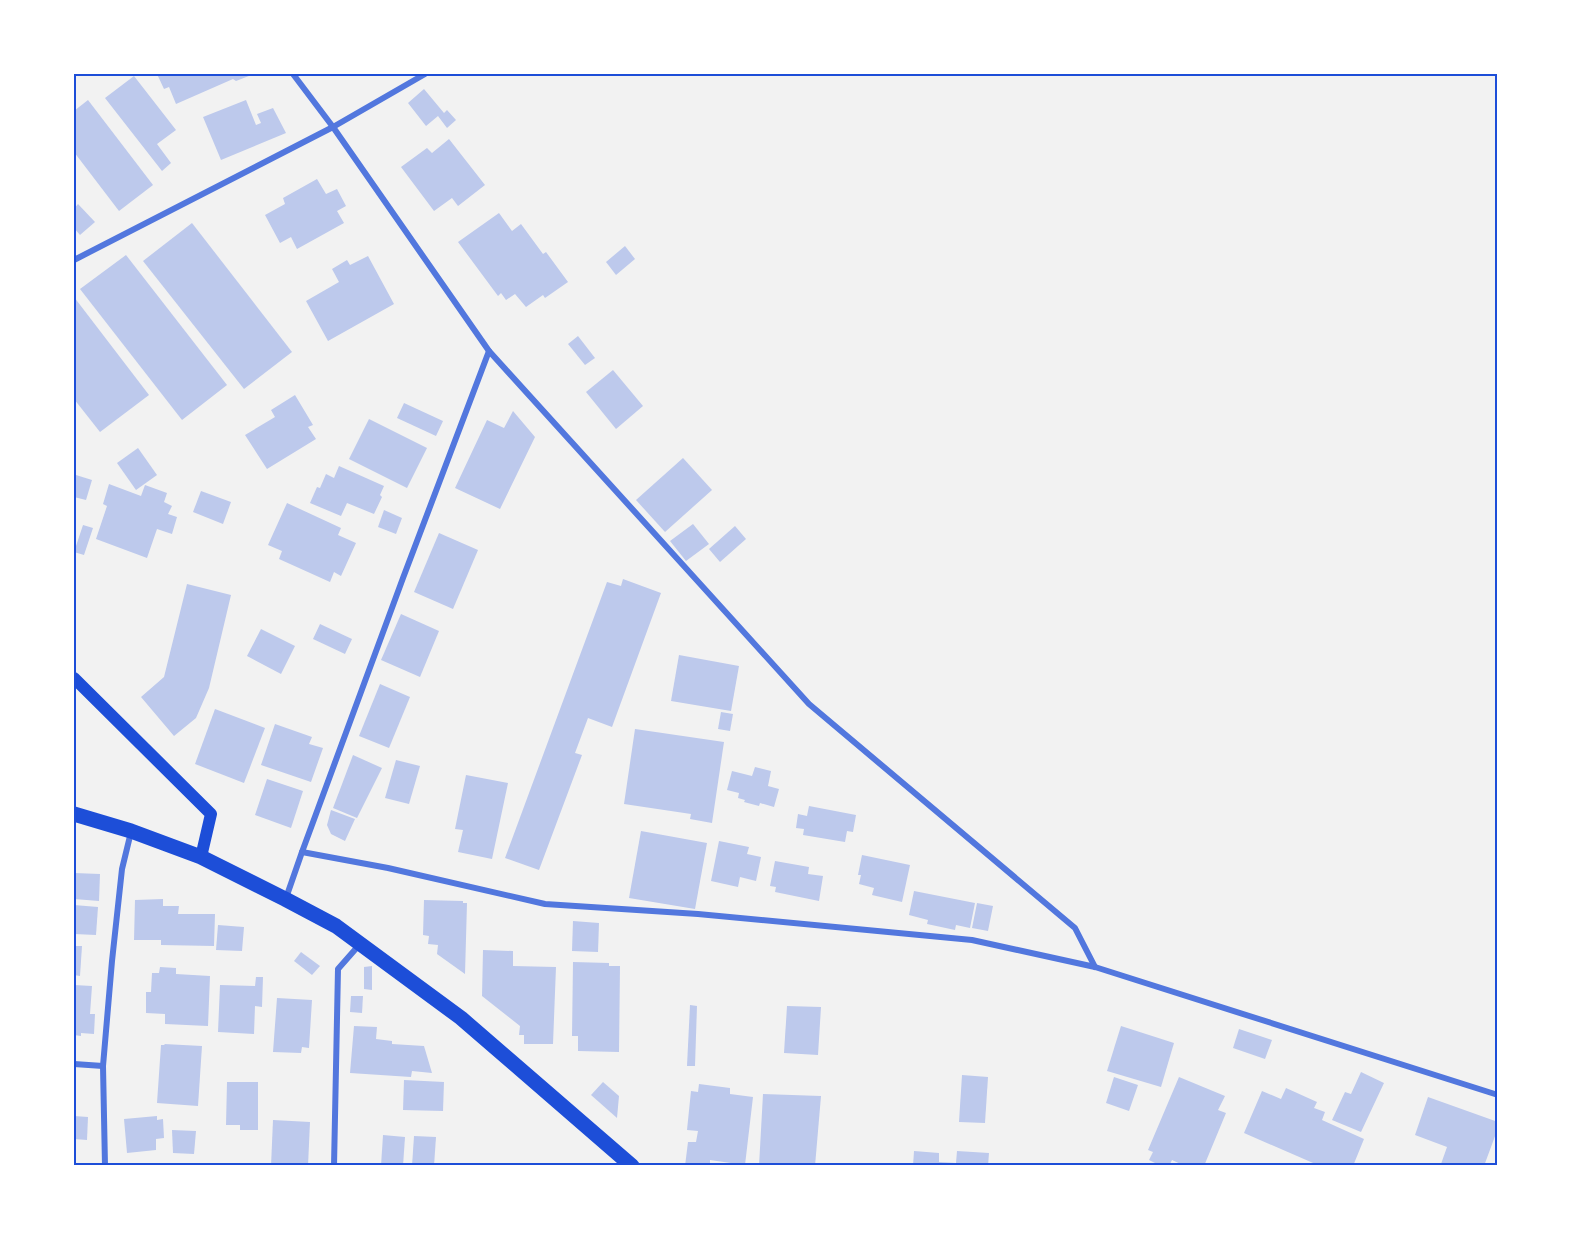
<svg xmlns="http://www.w3.org/2000/svg" width="1571" height="1239" font-family="Barlow,sans-serif">
  <rect width="100%" height="100%" fill="#f2f2f2"/>
  <!-- building -->
  <g fill="#bdc9ec">
    <path d="M157,74h97l-18,7 -3,-2 -57,25 -7,-17 -5,2z"/>
    <path d="M134,76l42,54 -19,14 14,19 -9,8 -57,-73z"/>
    <path d="M424,89l20,24 3,-3 9,10 -9,8 -9,-12 -12,10 -18,-23z"/>
    <path d="M88,100l65,85 -34,26 -45,-59v-41z"/>
    <path d="M246,100l10,25 5,-2 -4,-9 16,-6 13,25 -65,27 -18,-43z"/>
    <path d="M449,139l36,46 -27,21 -6,-8 -18,13 -33,-44 26,-19 5,5z"/>
    <path d="M317,179l9,15 11,-5 9,17 -9,5 7,12 -47,26 -6,-12 -11,6 -15,-28 20,-11 -2,-6z"/>
    <path d="M78,204l17,18 -15,13 -6,-7v-19z"/>
    <path d="M499,213l13,18 9,-7 22,30 3,-2 22,30 -23,16 -2,-3 -17,12 -11,-13 -9,6 -5,-7 -3,3 -40,-54z"/>
    <path d="M192,223l100,129 -48,37 -101,-128z"/>
    <path d="M625,246l10,13 -19,16 -10,-13z"/>
    <path d="M126,255l101,130 -45,35 -102,-131z"/>
    <path d="M368,256l26,48 -66,37 -22,-40 33,-19 -7,-13 15,-9 3,5z"/>
    <path d="M74,297l75,98 -49,37 -26,-33z"/>
    <path d="M578,336l17,22 -10,7 -17,-21z"/>
    <path d="M613,370l30,36 -27,23 -30,-37z"/>
    <path d="M295,395l18,30 -5,2 8,12 -49,30 -22,-34 30,-18 -4,-7z"/>
    <path d="M404,403l39,18 -7,15 -39,-18z"/>
    <path d="M513,411l22,26 -35,72 -45,-21 32,-68 17,8z"/>
    <path d="M369,419l58,29 -20,40 -58,-29z"/>
    <path d="M138,448l19,27 -21,15 -19,-27z"/>
    <path d="M683,458l29,32 -47,42 -29,-32z"/>
    <path d="M339,466l45,20 -4,9 2,2 -8,17 -27,-11 -6,13 -31,-13 7,-16 3,1 6,-14 8,4z"/>
    <path d="M76,475l16,5 -6,20 -12,-3v-15z"/>
    <path d="M109,484l32,12 4,-11 22,8 -3,9 8,4 -4,8 9,3 -5,17 -15,-5 -10,29 -51,-19 11,-33 -4,-2z"/>
    <path d="M201,491l30,11 -8,22 -30,-12z"/>
    <path d="M287,503l54,25 -3,7 18,8 -15,33 -7,-4 -4,10 -51,-23 3,-8 -14,-6z"/>
    <path d="M384,510l18,8 -6,16 -18,-7z"/>
    <path d="M693,524l16,20 -23,17 -16,-20z"/>
    <path d="M83,525l10,3 -9,27 -10,-3z"/>
    <path d="M735,526l11,13 -26,23 -11,-13z"/>
    <path d="M439,533l39,17 -25,59 -39,-17z"/>
    <path d="M623,579l38,14 -49,134 -24,-9 -13,35 7,2 -43,115 -34,-12 102,-276 14,4z"/>
    <path d="M187,584l44,11 -22,93 -13,30 -22,18 -33,-39 23,-20z"/>
    <path d="M401,614l38,17 -19,46 -39,-17z"/>
    <path d="M320,624l32,15 -7,15 -32,-15z"/>
    <path d="M261,629l34,17 -14,28 -34,-18z"/>
    <path d="M679,655l60,11 -8,45 -60,-10z"/>
    <path d="M380,684l30,13 -21,51 -30,-12z"/>
    <path d="M215,709l50,19 -21,55 -49,-19z"/>
    <path d="M721,712l12,2 -3,17 -12,-2z"/>
    <path d="M275,724l37,13 -3,7 14,4 -12,34 -50,-17z"/>
    <path d="M635,729l89,13 -12,81 -22,-4 1,-5 -67,-10z"/>
    <path d="M353,755l29,13 -25,50 -24,-10z"/>
    <path d="M396,760l24,6 -11,38 -24,-6z"/>
    <path d="M755,767l16,4 -3,15 11,3 -5,18 -14,-4 -1,3 -15,-4 1,-2 -7,-2 1,-5 -12,-3 5,-19 20,5z"/>
    <path d="M466,775l42,8 -16,76 -34,-7 5,-22 -8,-1z"/>
    <path d="M267,779l36,12 -12,37 -36,-13z"/>
    <path d="M809,806l47,9 -3,17 -6,-1 -2,11 -42,-7 1,-6 -8,-1 2,-14 9,2z"/>
    <path d="M331,810l24,9 -10,22 -14,-7 -4,-9z"/>
    <path d="M641,831l66,12 -12,66 -66,-11z"/>
    <path d="M719,841l30,6 -2,7 14,3 -5,24 -16,-4 -2,10 -27,-6z"/>
    <path d="M862,855l48,10 -8,37 -30,-7 2,-7 -15,-4 2,-9h-3z"/>
    <path d="M775,861l34,6 -1,7 15,2 -4,25 -44,-9 1,-5 -6,-1z"/>
    <path d="M74,873l26,1 -1,27 -25,-2z"/>
    <path d="M914,891l61,12 -5,25 -14,-3 -1,5 -28,-6 1,-4 -19,-5z"/>
    <path d="M163,899v7h16l-1,8h37l-1,32 -53,-1v-5h-27l1,-40z"/>
    <path d="M424,900l39,1v2h4l-2,71 -28,-20 1,-9 -10,-1 1,-8 -6,-1z"/>
    <path d="M977,903l16,3 -5,25 -16,-3z"/>
    <path d="M74,905l24,2 -2,28 -22,-1z"/>
    <path d="M573,921l26,2 -1,29 -26,-1z"/>
    <path d="M218,925l26,2 -2,24 -26,-1z"/>
    <path d="M74,946h8l-2,30 -6,-1z"/>
    <path d="M483,950l30,1v15l43,1 -3,77h-29v-9h-5l1,-9 -38,-30z"/>
    <path d="M301,952l19,14 -8,9 -18,-14z"/>
    <path d="M573,962l36,1v3h11l-1,86 -41,-1v-15h-6z"/>
    <path d="M372,966v24l-8,-1v-22z"/>
    <path d="M160,967l16,1v6l34,2 -2,50 -43,-2v-10l-19,-1v-21h5l1,-19h7z"/>
    <path d="M256,977h7l-1,30 -7,-1 -1,28 -36,-2 2,-47 35,1z"/>
    <path d="M74,985l18,1 -2,28h5l-1,20 -13,-1v3l-7,-1z"/>
    <path d="M351,996h12l-1,17 -12,-1z"/>
    <path d="M277,998l35,2 -3,48 -7,-1 -1,6 -28,-1z"/>
    <path d="M690,1005l7,1 -2,60h-8z"/>
    <path d="M787,1006l34,1 -3,48 -34,-2z"/>
    <path d="M354,1026l23,1 -1,12 16,2v3l32,2 8,27 -20,-2 -1,6 -61,-4z"/>
    <path d="M1121,1026l53,17 -13,44 -54,-16z"/>
    <path d="M1239,1029l33,11 -7,19 -32,-11z"/>
    <path d="M164,1044l38,2 -4,60 -41,-3 4,-58h4z"/>
    <path d="M1361,1072l23,11 -23,49 -29,-12 13,-28 6,2z"/>
    <path d="M962,1075l26,2 -3,46 -26,-1z"/>
    <path d="M1114,1077l24,8 -9,26 -23,-8z"/>
    <path d="M1179,1077l46,19 -7,14 8,3 -22,53h-19l-13,-6 -3,6h-8l-12,-6 4,-8 -5,-2z"/>
    <path d="M404,1080l40,2 -1,29 -40,-1z"/>
    <path d="M227,1082h31v48h-18v-5h-14z"/>
    <path d="M603,1082l16,14 -2,22 -26,-23z"/>
    <path d="M699,1084l31,4v6l23,3 -8,68 -35,-5v6h-25l3,-24h8l2,-11 -11,-1 4,-39 7,1z"/>
    <path d="M1286,1088l31,14 -3,6 11,4 -3,8 42,19 -11,27h-33l-76,-33 18,-42 19,8z"/>
    <path d="M763,1094l58,2 -6,70h-56z"/>
    <path d="M1428,1097l70,25v6l-14,38 -43,-2 6,-17 -32,-12z"/>
    <path d="M74,1116l14,1 -1,23 -13,-1z"/>
    <path d="M157,1116v4l6,-1 1,19 -8,1v11l-29,3 -3,-34z"/>
    <path d="M273,1120l37,2 -2,44h-37z"/>
    <path d="M172,1130l24,1 -2,23 -21,-1z"/>
    <path d="M383,1135l22,2 -2,29h-22z"/>
    <path d="M414,1136l22,1 -2,29h-22z"/>
    <path d="M914,1151l25,2v9l17,1 1,-12 32,2 -1,13h-75z"/>
  </g>
  <g fill="none" stroke-linecap="round" stroke-linejoin="round">
    <!-- minor -->
    <g stroke="#5277de" stroke-width="6">
      <path d="M293,74l40,53 156,224 320,353 266,224 20,39"/>
      <path d="M74,260l259,-133 92,-53"/>
      <path d="M302,852l101,-274 86,-227"/>
      <path d="M286,898l16,-46 86,16 157,36 153,10 274,26 123,27 403,128"/>
      <path d="M74,1064l29,2"/>
      <path d="M105,1166l-2,-100 9,-105 10,-92 9,-37"/>
      <path d="M334,1166l4,-197 22,-25"/>
    </g>
    <!-- secondary -->
    <path stroke="#1d4ed8" stroke-width="12" d="M74,678l137,136 -10,43"/>
    <!-- primary -->
    <path stroke="#1d4ed8" stroke-width="15" d="M74,814l57,17 70,26 84,42 51,27 125,92 171,148"/>
  </g>
  <!-- border -->
  <rect width="1571" height="1239" fill="none" stroke="#ffffff" stroke-width="150"/>
  <rect x="75" y="75" width="1421" height="1089" fill="none" stroke="#1d4ed8" stroke-width="2"/>
</svg>
